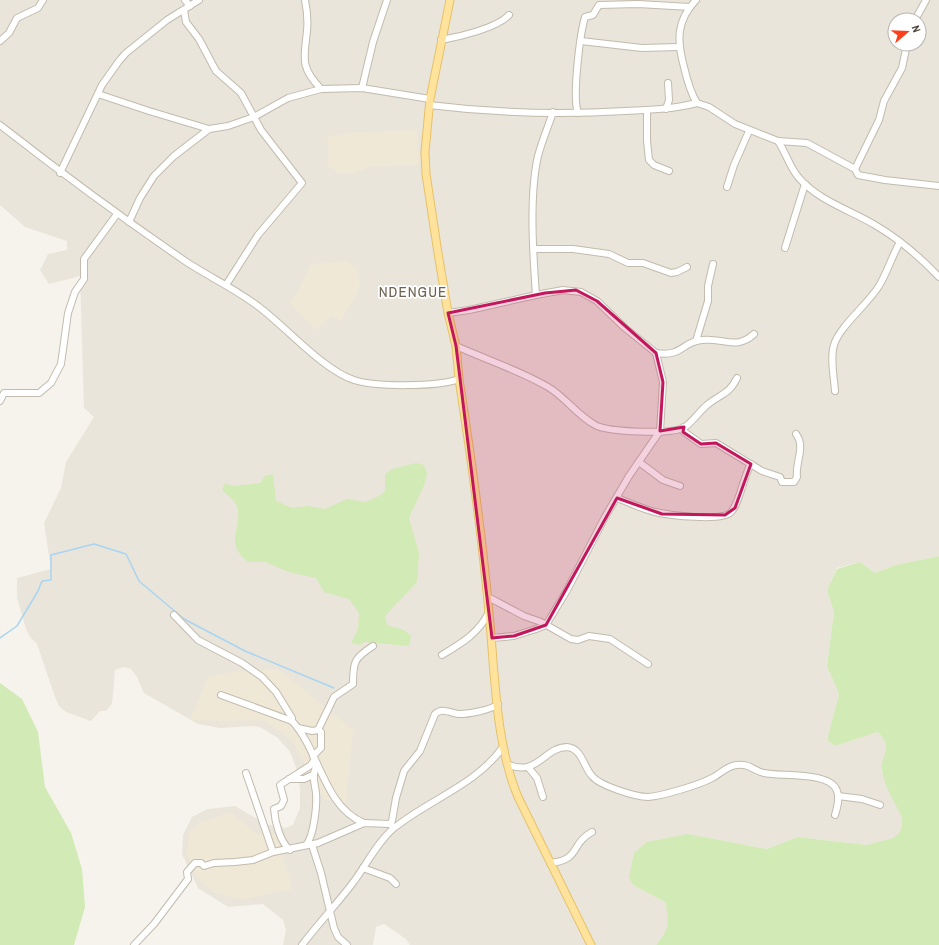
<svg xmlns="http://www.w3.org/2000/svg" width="939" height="945" font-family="'Archivo Narrow',sans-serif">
  <rect width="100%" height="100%" fill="#f6f3ec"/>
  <!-- residential -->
  <path fill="#eae5da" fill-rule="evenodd" d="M0,0h939v556l-43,9 -21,8 -15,-11 -23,6 -10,22 7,22 -7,54 12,28 -12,46 8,6 43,-14 6,7 3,8 -6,24 21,46v9l-3,7 -6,5 -27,7 -68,-8 -31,12 -79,-15 -55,51 32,17 4,16 -4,16 -9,11h-246l-4,-6 -22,-15 -8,3 -3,18h-90l3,-15 -3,-10 -20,-16 -35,3 -30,-19 -16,-34 1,-19 9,-18 16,-8 27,-3 31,18 19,4 8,-3 7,-17v-19l-3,-19 -7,-18 -12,-14 -16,-10 -8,-2 -34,2 -22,-4 -54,-31 -7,-16 -6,-8 -8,-2 -8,3 -3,34 -6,7h-6l-9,10 -25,-9 -7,-6 -4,-9 -18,-53 -7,-7 -4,-8 -9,-31v-20l34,-9 -7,-46 17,-35 5,-26 28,-45 -10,-9 -4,-132 -31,8 -9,-14 8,-16 19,-4v-9l-42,-14 -25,-22zM895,20h24v24h-24z"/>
  <!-- education -->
  <g fill="#efe8d6">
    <path d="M417,130l2,35 -50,2 -15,7h-18l-1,-5 -7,-2v-30l27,-5z"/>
    <path d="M347,261l10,9 3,16 -6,14 -6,8 -6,13 -11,-5 -15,14 -27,-28 9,-11 13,-27z"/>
    <path d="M278,669l75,61 -7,73 -22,-4 -32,-59 -28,-20 -37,1 -37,-1 19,-44 23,-4z"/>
    <path d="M231,812l25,22h21l15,55 -51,11 -28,-8 -17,-16 -9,-22 2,-22 13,-10z"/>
  </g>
  <!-- green -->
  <g fill="#d2eab5">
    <path d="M416,463l8,2 3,8 -2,10 -16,35 10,35 -2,29 -32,34 2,9 17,5 7,6 -2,10 -45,-4 -4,3 -9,-2 7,-14 1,-16 -10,-14 -25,-7 -8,-14 -27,-6 -24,-10h-17c-24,-20 -7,-30 -10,-52 -1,-9 -10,-14 -16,-20l3,-7 8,3 27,-3 5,-7 8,-2 3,27 16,7 16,-2 17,3 22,-10 18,3 14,-6 6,-5v-17l7,-5z"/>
    <path d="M939,556v389h-283c13,-15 14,-23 9,-43l-32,-17 -4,-8 5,-24 13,-11 41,-8 79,15 31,-12 68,8 27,-7 6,-5 3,-7v-9c-7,-14 -17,-30 -20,-45 -4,-17 14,-21 -4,-40l-43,14 -8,-6 12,-46 -12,-28 7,-54 -7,-22 10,-21 23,-7 15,11 21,-8z"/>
    <path d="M0,683l22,16 16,33 7,55 26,46 11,36 3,38 -11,38h-74z"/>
  </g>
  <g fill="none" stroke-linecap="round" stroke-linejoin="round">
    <!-- stream -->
    <path stroke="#a9d4f2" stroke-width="1.5" d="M0,638l17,-12 21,-35 4,-10 9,-1v-25l43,-11 32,10 13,27 45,38 61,32 89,37"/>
    <!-- minor casing -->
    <g stroke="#c2bbae" stroke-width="8">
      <g id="minor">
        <path d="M185,0l5,6"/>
        <path d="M305,0c2,10 3,21 2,31 -3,28 -7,36 14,58"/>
        <path d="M184,10l2,12 13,17 17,32 25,22 20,37 41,53 -44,52 -32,50"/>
        <path d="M915,20l11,-20"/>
        <path d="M441,40c18,-3 56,-12 68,-25"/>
        <path d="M0,41l9,-8 8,-15 21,-10 5,-8"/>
        <path d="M581,41l61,7 37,-1"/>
        <path d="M362,88l11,-46 14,-42"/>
        <path d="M98,94l51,17 60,18"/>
        <path d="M697,103l12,4 26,17 43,17c8,12 12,27 21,37 20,23 51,32 76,47 24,14 45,32 64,52"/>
        <path d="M429,105c65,8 131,10 196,6 25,-1 48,-2 72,-8 -7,-11 -10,-23 -13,-36 -7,-26 -8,-46 12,-67"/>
        <path d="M666,109l3,-9 -1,-17"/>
        <path d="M647,111v30l2,19 5,5 15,6"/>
        <path d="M578,113c-6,-16 2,-79 7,-96l8,-2 6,-10 39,-1 52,3"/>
        <path d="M0,125c60,47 121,92 185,136 24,16 51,28 74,46 27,20 64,63 95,73 21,7 84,7 105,-1"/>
        <path d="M778,141l29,2 48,26 24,-49 5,-19 18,-33 5,-24"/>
        <path d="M855,169l3,6 27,5 54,6"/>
        <path d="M60,173l42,-88 17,-24 7,-8 41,-33 32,-20"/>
        <path d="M727,187l7,-22 15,-34"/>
        <path d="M129,222l11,-24 14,-22 20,-20 35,-27 19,-3 26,-9 34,-19 33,-9 41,-1 68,11"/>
        <path d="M785,248l20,-64"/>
        <path d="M534,249h39l36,5 19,9h15l28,10 6,-1 10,-5"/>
        <path d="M448,313l21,-3 67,-15c-3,-41 -7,-100 2,-139 4,-15 10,-29 15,-44"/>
        <path d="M696,341l12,-40v-15l5,-22"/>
        <path d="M456,346c31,14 63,24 92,41 17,10 29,28 47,38 13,7 78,10 90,2 8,-6 14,-15 22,-22 13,-11 22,-10 30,-27"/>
        <path d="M656,353c27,4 25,-11 46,-13 20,-3 34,11 52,-6"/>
        <path d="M835,391c-1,-14 -5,-33 -1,-46 5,-18 34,-41 45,-59 8,-13 13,-30 21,-44"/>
        <path d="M0,401l4,-8h35l12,-10 10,-19 7,-51 7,-21 9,-13v-20l33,-45"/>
        <path d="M684,427l-1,4 18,13 15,-1 46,28 18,6 2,5h12l3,-5c-2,-15 9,-30 -1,-43"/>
        <path d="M639,462l24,18 17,6"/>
        <path d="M617,498c13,5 25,11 38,14 13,3 68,10 76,0 9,-9 12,-35 20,-48"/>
        <path d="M488,597l36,19 17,6 30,17 7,1 11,-4 21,3 38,25"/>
        <path d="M174,615l24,25 44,23 20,14 14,15 16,26v3c28,30 31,85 72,102"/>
        <path d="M492,638l22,-2 22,-7 10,-4 20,-33 39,-75 24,-41 31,-45 3,-49 -7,-29 -31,-25 -28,-27 -16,-9 -18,-2 -27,5"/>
        <path d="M442,655c20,-12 37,-22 47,-43"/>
        <path d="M221,695l71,26"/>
        <path d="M298,728l14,3 6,-1 3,2v16l-8,8"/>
        <path d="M318,730l16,-33 19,-13c0,-22 1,-26 20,-38"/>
        <path d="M507,764c30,14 37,-17 60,-17 15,1 17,21 25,29 8,10 44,21 56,21 14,-1 51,-12 64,-19 8,-4 15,-12 24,-13 14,-2 17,6 28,8 16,4 67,-2 73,18 3,8 0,17 -2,24"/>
        <path d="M528,767l9,11 6,19"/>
        <path d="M246,773l27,79"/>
        <path d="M289,779h15l9,-4"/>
        <path d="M838,796l24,3 18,6"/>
        <path d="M393,827l-3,-3 2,-3 4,-23 8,-27 16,-20 15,-37c7,-7 15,-1 24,0 9,0 33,-4 39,-10"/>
        <path d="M306,845c8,-9 11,-40 10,-52 -1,-10 -5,-18 1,-27"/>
        <path d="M312,845l9,28 13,55 4,9 9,8"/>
        <path d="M290,850c-10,-8 -15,-28 -16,-41l7,-3 3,-6 -4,-15 31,-20 3,-5"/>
        <path d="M550,863c31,-3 20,-19 42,-31"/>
        <path d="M363,868l27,10 6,6"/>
        <path d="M134,945l20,-21 34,-45 -1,-7 8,-9h6l3,3 10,-3 21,-1 18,-2 20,-8 45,-9 46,-20 26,1"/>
        <path d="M302,945c16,-21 34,-40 50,-61 13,-17 26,-43 42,-56 36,-29 82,-43 109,-81"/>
      </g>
    </g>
    <!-- major casing -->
    <g stroke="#e6c16a" stroke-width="9">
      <path id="major" d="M450,0l-20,99 -5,53 1,22 12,79 10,60 8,33 3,33c12,77 23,155 30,234 6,59 6,129 29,184l73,148"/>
    </g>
    <!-- minor -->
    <use href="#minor" stroke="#fff" stroke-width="6"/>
    <!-- major -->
    <use href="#major" stroke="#ffe39c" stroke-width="7"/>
  </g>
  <!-- marked area -->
  <path fill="#c2185b" fill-opacity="0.2" stroke="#c2185b" stroke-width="3" stroke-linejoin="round" d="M576,290l21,11 59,52 7,29 -3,49 24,-4 -1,5 18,12 15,-1 35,21 -16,44 -10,7 -63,-1 -45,-16 -71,127 -32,11 -22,2 -36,-292 -8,-33 97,-20z"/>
  <g text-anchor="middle" stroke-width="3.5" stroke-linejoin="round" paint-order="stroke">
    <!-- quarter labels -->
    <g font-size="15" letter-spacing="1" fill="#6e6250" stroke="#fff">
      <text x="413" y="297">NDENGUE</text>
    </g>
  </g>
  <!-- north arrow -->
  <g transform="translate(907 32) rotate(71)"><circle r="19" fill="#ffffff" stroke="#b7b4b0"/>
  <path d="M0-3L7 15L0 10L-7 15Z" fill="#fc3f1d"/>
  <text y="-6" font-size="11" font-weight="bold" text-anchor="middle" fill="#4b4439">N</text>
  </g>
</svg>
